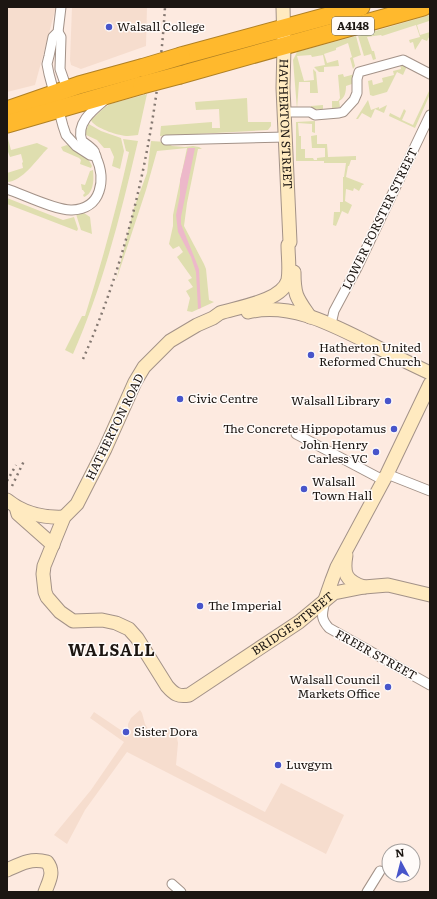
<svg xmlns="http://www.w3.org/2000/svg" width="437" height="899" font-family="Literata,serif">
  <rect width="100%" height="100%" fill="#fdeae0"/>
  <!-- built -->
  <g fill="#f6ddce">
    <path d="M7,7h49l-21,78 -28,7z"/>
    <path d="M72,7h75l-1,39 -65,23 -10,-4 -1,-5z"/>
    <path d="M140,710l2,3 3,11 5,8 25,-4 3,15 -2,22 89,47 16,-29 63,32 -18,39 -199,-102 -42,58 -18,34 -13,-9 37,-45 33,-48 -34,-24 4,-6 34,23v-11l3,-6z"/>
  </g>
  <!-- green -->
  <g fill="#dfdeaf">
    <path d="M430,15l-1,6 -12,4 3,10 10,-3v3l-3,6 -5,-2 -7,11 -2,-8 -3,1 -1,-3 11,-3 -4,-12 -34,11 -1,-1 -14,2 5,14h2l2,8 -3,1 -2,-6 -7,2 -6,-20z"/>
    <path d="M356,36l5,19 -8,3 2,8 -2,3 -3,-11 2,-1 -4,-14 -12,5v2l-12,4 3,9 11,-3 1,6 -15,1v5h-5l-5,-5 11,-2 -2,-10 -11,2 -1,-2 -14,1 7,25 10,-1 -1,-11 3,3 2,21h-8v-11h-11l-2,27 14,-1v-2l12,-1v4h-26l-4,-49 4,-8z"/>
    <path d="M400,64l7,2 -4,9 -6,-3 -10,20 -14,4 -3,-1 -2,-14 4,-1 1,5 10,-3 -1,-4 12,-3 -1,-4 8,-2z"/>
    <path d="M343,74l1,3 11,-3 -3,10 -6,2c0,6 -1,12 -7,15l1,6 -8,2v-8h6l2,-3 -2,-23z"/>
    <path d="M430,89v5l-15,34 -26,-12 1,-3 10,5 4,-9 2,2 -4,9 11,5z"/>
    <path d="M147,94l-9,41c-3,0 -6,1 -10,1 -9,0 -30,-7 -36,-14l-1,-2 13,-12 6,-4z"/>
    <path d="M247,98l1,24h23v4l-3,4 -108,6 1,-10 51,-4v6h8l-1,-19 -23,1 -1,-8z"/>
    <path d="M368,100l3,10 8,-3v2l8,-4 -3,8 -9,-4 -4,9 -9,-5 -4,6h-2z"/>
    <path d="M315,121v12l-3,-1v-8l-14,-1 1,13h2v13h4v9h8l1,2h3v-2l8,-1v-9h-13l-1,-12 6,-1v9h10l1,13 28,-1v4h-5l-2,6h-1l-2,11 18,7 -1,1h-1l-3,6 -5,-3 -1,3 -7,-2 -1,12 7,4 -4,9 -6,-3 -6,15 -3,-1 1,-13h6v-10h3v-25h1l2,-14h-22v-2h-28v-39z"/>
    <path d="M87,123l14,8 20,7 3,13 -4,18 -8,-3 2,-9 -4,-9h-6l-7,-8 -13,-6v-6l2,1 2,-2z"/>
    <path d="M7,135l4,15 26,-7 11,5c-11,11 -26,34 -41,34v-9l16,-5 -1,-5 1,-1 -2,-8 -11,3 -2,-5h-1z"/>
    <path d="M123,139l15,2c-17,72 -35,145 -65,213l-8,-4 17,-34h3c17,-54 32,-109 44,-164l-3,-1z"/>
    <path d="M151,141l15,1 6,4 13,1 8,-1 6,1 3,2h-4l-11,54 -3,23 20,38 2,5 3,31 5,2 -22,10 -5,-1 3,-13 -4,-7 7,-4 -5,-7 4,-2 -15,-21 6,-5 -4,-6 -6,3 -4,-5 4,-18v-11l14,-67 -30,3 -11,39 -30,91 18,-73 13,-35z"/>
    <path d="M67,145c9,3 22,12 25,21l-1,2 -11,-4 1,-4 -2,-2 -16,-7 -2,-4z"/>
    <path d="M93,170c1,10 1,23 -9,27l-1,-2 2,-2 -2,-3h-1l-1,-6 4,1 5,-14z"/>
    <path d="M7,198l56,22 11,-3 4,12 -1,2 -70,-27z"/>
    <path d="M84,213l6,4 2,17 -11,-4 -5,-16z"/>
  </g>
  <!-- water -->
  <path fill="#edb8ca" d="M188,148h7l-14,69v7l18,45 2,39 -3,1 -2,-37 -5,-15 -13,-25 -2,-17 4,-20v-15z"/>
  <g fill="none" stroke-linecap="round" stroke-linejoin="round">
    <!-- street casing -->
    <g stroke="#a39288" stroke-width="11">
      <g id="street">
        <path d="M61,7l-3,25 -5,5 -4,19 -2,8 2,10 14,52 3,9 10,11 14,9 6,1"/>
        <path d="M58,32l3,5 -1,32 8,23"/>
        <path d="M285,112h25l5,3 24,-2 4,-1 11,-12 3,-7v-14l2,-7 44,-12 27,14"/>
        <path d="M166,140l120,-3"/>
        <path d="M7,189c15,5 50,22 65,21 30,-1 34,-31 24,-53 -1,-2 -1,-5 -2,-6 -3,-4 -8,-7 -12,-10 -7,-18 12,-32 24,-42"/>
        <path d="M331,324l3,-13 23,-43 73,-153"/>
        <path d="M296,434l87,46"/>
        <path d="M387,474l43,17"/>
        <path d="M325,600c-2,13 -6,17 4,28l101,57"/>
        <path d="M172,884l9,8"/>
        <path d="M367,892l13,-21"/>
      </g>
    </g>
    <!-- secondary casing -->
    <g stroke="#a39288" stroke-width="15">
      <g id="secondary">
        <path id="s1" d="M283,7l1,39 -1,42 7,154 -2,3c0,11 2,24 0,35 -6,21 -49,27 -68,33l-7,5 -16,7 -27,16 -26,26 -9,15 -30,67 -28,55 -13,13 -20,49 -1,8 2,18 2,5 13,15 13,9 29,-1 14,3 13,6 8,9 30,48c7,8 11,11 22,9l110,-73 35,-29 30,-6 24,-2 42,10"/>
        <path d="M294,272c0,24 3,26 16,45"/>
        <path d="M248,312c42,-10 83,12 119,30 21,11 42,21 63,31"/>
        <path d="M7,500c16,13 36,18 57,17"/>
        <path d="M16,507l2,7 35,31"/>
        <path d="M346,555c-3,18 -1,26 18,32"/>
        <path d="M325,600l7,-20 5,-13 50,-93 43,-90"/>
        <path d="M7,870c15,-7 24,-12 40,-8 8,10 2,19 -2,30"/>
      </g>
    </g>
    <!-- highway casing -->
    <g stroke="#b08024" stroke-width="19">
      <g id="highway">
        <path d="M181,56l180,-49"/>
        <path d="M180,75l243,-68"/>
        <path d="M7,110l72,-25 62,-17"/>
        <path d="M7,124l135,-39"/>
      </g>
    </g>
    <!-- street -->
    <use href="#street" stroke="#fff" stroke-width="9"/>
    <!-- secondary -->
    <use href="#secondary" stroke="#ffeac0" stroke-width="13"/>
    <!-- highway -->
    <use href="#highway" stroke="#ffb92d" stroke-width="17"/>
    <!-- rail -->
    <g stroke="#847871" stroke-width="2.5" stroke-dasharray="2 4" stroke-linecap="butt">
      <path d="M83,359c48,-107 75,-235 82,-352"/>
      <path d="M7,481l9,-16"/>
      <path d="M12,486l12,-25"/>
    </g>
    <!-- highway-bridge casing -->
    <g stroke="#b08024" stroke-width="19" stroke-linecap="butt">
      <g id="highway-bridge">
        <path d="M141,68l40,-12"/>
        <path d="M142,85l38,-10"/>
      </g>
    </g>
    <!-- highway-bridge -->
    <use href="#highway-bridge" stroke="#ffb92d" stroke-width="17"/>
  </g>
  <!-- markers -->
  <g fill="#4855ca" stroke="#fffbf9" stroke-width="1.5">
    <circle cx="109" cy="27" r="4"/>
    <circle cx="311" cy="355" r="4"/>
    <circle cx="180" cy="399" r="4"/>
    <circle cx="388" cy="401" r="4"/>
    <circle cx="394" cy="429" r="4"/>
    <circle cx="376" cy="452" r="4"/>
    <circle cx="304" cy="489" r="4"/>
    <circle cx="200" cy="606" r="4"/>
    <circle cx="388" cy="687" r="4"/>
    <circle cx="126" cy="732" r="4"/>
    <circle cx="278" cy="765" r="4"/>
  </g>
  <g text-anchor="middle" stroke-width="3" stroke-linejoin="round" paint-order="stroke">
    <!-- shield labels -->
    <rect fill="#fffbf9" stroke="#605b57" stroke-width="1" x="332" y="17" width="42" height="18" rx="3"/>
    <g font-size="11" font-weight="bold" fill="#1c1612">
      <text x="353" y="30">A4148</text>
    </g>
    <!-- poi labels -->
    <g font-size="12" fill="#1c1612" stroke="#fffbf9" text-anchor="start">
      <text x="117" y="31">Walsall College</text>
      <text x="319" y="352">Hatherton United<tspan x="319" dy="14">Reformed Church</tspan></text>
      <text x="188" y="403">Civic Centre</text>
      <text x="380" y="405" text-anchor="end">Walsall Library</text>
      <text x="386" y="433" text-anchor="end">The Concrete Hippopotamus</text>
      <text x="368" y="449" text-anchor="end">John Henry<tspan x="368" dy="14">Carless VC</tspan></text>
      <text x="312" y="486">Walsall<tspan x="312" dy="14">Town Hall</tspan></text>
      <text x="208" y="610">The Imperial</text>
      <text x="380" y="684" text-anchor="end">Walsall Council<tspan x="380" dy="14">Markets Office</tspan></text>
      <text x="134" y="736">Sister Dora</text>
      <text x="286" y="769">Luvgym</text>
    </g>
    <!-- street labels -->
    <g font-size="12" fill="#1c1612" stroke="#fffbf9">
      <text dy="4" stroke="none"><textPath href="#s1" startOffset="117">HATHERTON STREET</textPath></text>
      <text transform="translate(380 219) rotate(-64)" y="4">LOWER FORSTER STREET</text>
      <text transform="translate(115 427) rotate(-64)" y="4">HATHERTON ROAD</text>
      <text dy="4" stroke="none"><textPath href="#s1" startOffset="1015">BRIDGE STREET</textPath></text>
      <text transform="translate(376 655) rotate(29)" y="4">FREER STREET</text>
    </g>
    <!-- district labels -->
    <g font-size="16" font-weight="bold" letter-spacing="1" fill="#1c1612" stroke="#fffbf9">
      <text x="112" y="656">WALSALL</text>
    </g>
  </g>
  <!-- border -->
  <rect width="437" height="899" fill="none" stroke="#1c1612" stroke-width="16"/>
  <!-- north arrow -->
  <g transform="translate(401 863) rotate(353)"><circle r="19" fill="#fffbf9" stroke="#a49f9d"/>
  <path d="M0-3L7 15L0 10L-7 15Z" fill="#4855ca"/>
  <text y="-6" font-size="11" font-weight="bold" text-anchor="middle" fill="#1c1612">N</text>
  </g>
</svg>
